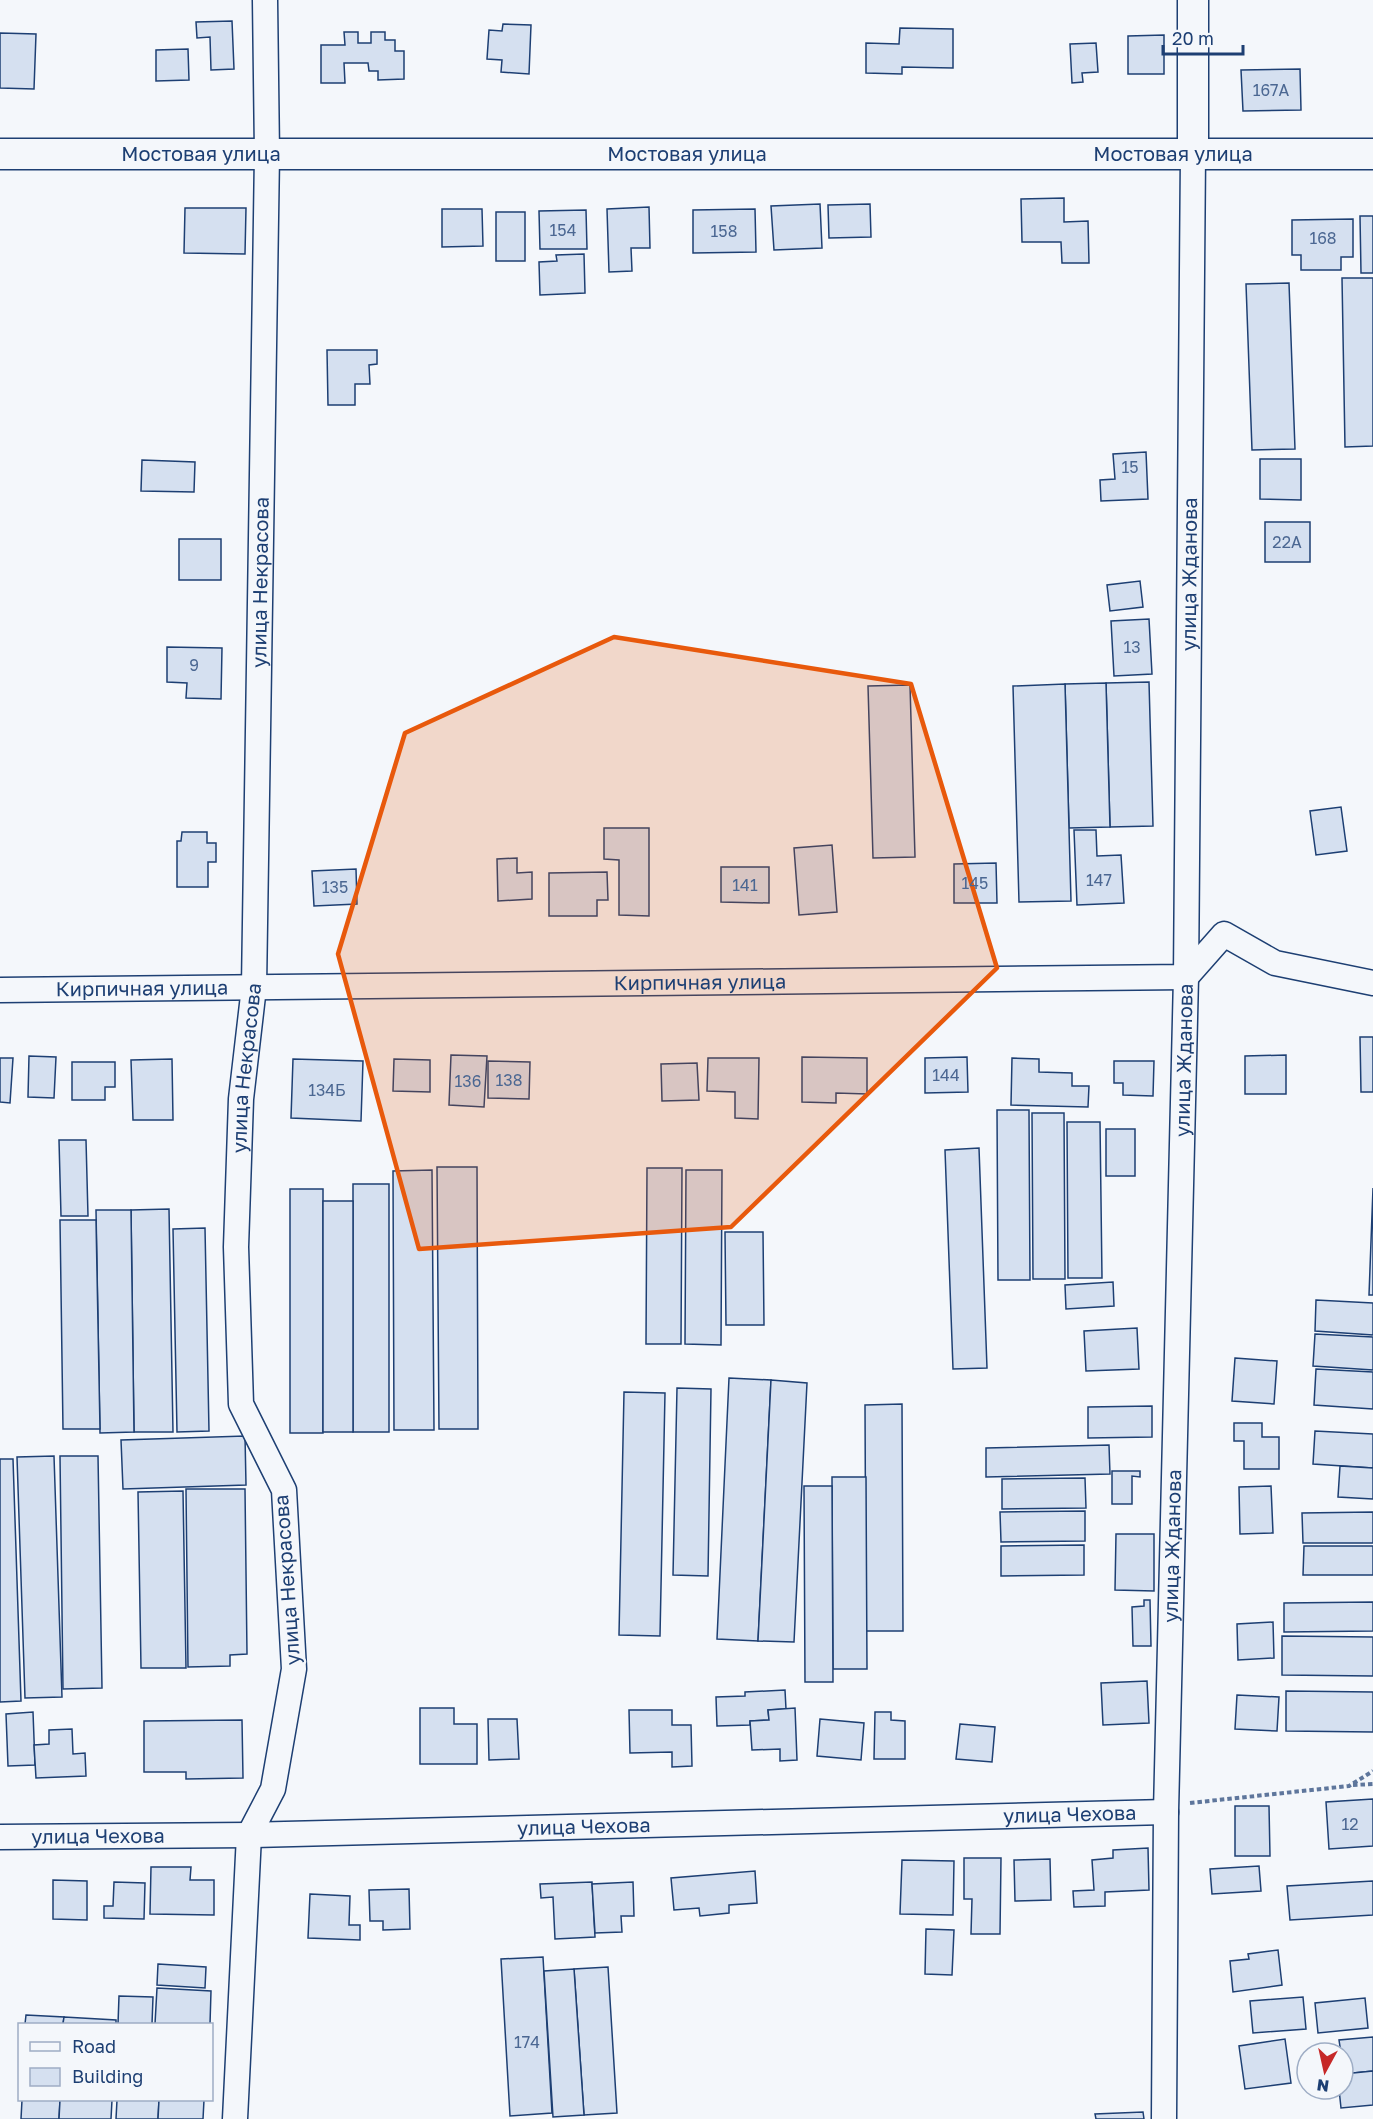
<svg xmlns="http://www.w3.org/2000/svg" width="1373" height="2119" font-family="'Golos Text',sans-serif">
  <rect width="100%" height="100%" fill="#f4f7fb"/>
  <!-- building -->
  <g fill="#d5e0f0" stroke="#1d3f73" stroke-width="1.5">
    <path d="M232,21l2,48 -23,1 -1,-33 -13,1 -1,-16z"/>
    <path d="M503,24l28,1 -2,49 -28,-2 1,-12 -15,-1 2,-29 13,1z"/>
    <path d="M900,28l53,1v39l-51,-1v7l-36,-1v-30l33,1z"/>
    <path d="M344,32h14v11h13v-11h14v8h10v11h9v28l-26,1v-9h-9l-1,-8h-24l1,20h-24v-38h24z"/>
    <path d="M0,33l36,1 -2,55 -34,-1z"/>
    <path d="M1164,35v39h-36v-38z"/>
    <path d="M1096,43l2,29 -16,1 1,9 -11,1 -2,-39z"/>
    <path d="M188,49l1,31 -33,1v-31z"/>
    <path d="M1300,69l1,41 -58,1 -2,-41z"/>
    <path d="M1064,198v24l24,-1 1,42h-27l-1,-21h-39l-1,-43z"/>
    <path d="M820,204l2,44 -48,2 -3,-44z"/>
    <path d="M870,204l1,33 -42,1 -1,-33z"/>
    <path d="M649,207l1,41h-19l1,23 -23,1 -2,-63z"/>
    <path d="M185,208h61l-1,46 -61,-1z"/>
    <path d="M442,209h40l1,37 -41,1z"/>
    <path d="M755,209l1,43 -63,1v-43z"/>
    <path d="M586,210l1,39h-47l-1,-38z"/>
    <rect x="496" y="212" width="29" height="49"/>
    <path d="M1360,216h13v57h-12z"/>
    <path d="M1353,219v38h-12v13h-40v-15h-9v-35z"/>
    <path d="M584,254l1,39 -45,2 -1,-33 18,-1 -1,-6z"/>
    <path d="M1342,278h31v168l-28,1z"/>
    <path d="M1289,283l6,166 -43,1 -6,-166z"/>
    <path d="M327,350h50v14l-8,1 1,19h-15v21h-27z"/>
    <path d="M1146,452l2,47 -47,2 -1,-21 15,-1 -2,-25z"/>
    <path d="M1260,459h41v41l-41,-1z"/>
    <path d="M142,460l53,2 -1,30 -53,-1z"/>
    <rect x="1265" y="522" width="45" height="40"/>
    <rect x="179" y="539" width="42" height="41"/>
    <path d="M1140,581l3,26 -33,4 -3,-26z"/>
    <path d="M1149,619l3,55 -38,2 -3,-55z"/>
    <path d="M167,647l55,1 -1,51 -35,-1 1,-15 -20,-1z"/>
    <path d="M1149,682l4,144 -43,1 -4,-144z"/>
    <path d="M1106,683l4,144 -41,1 -4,-144z"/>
    <path d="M1065,684l6,217 -52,1 -6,-216z"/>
    <path d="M910,685l5,172 -42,1 -5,-172z"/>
    <path d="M1341,807l6,44 -31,4 -6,-44z"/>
    <path d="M604,828h45v88l-30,-1v-55l-15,-1z"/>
    <path d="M1074,830h22l1,26 24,-1 3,48 -47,2z"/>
    <path d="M182,832h25v11h9v19h-8v25h-31v-46h4z"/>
    <path d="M832,845l5,67 -38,3 -5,-67z"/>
    <path d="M517,858v15l15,-1v27l-34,2 -1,-42z"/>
    <path d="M996,863l1,40h-43v-39z"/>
    <path d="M721,867h48v36l-48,-1z"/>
    <path d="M356,869l1,35 -43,2 -2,-35z"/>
    <path d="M607,872l1,28h-11v16h-48v-43z"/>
    <path d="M1360,1037h13v55h-12z"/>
    <path d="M451,1055l36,1 -3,51 -35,-2z"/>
    <path d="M1286,1055v39h-41v-38z"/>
    <path d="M29,1056l27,1 -2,41 -26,-1z"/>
    <path d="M802,1057l65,1v36l-31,-1v10l-34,-1z"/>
    <path d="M967,1057l1,35 -43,1v-35z"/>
    <path d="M0,1058h13l-3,45 -10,-1z"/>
    <path d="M708,1058h51l-1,61 -23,-1v-26l-28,-1z"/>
    <path d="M1012,1058l27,1v13l33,1v13h17l-1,21 -77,-2z"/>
    <path d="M172,1059l1,61h-40l-2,-60z"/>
    <path d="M293,1059l70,2 -2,60 -70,-3z"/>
    <path d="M394,1059l36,1v32l-37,-1z"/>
    <path d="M488,1061l42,1 -1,37 -41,-1z"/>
    <path d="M1114,1061h40l-1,35 -30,-1v-12h-9z"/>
    <path d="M72,1062h43v25h-10v13h-33z"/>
    <path d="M697,1063l2,37 -37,1 -1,-37z"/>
    <path d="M997,1110h32l1,170h-32z"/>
    <path d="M1032,1113h32l1,166h-32z"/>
    <path d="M1067,1122h33l2,156h-34z"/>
    <rect x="1106" y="1129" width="29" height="47"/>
    <path d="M59,1140h27l2,76h-27z"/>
    <path d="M979,1148l8,220 -34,1 -8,-219z"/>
    <path d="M437,1167h40l1,262h-39z"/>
    <path d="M647,1168h35l-1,176h-35z"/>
    <path d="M432,1170l2,260h-40l-1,-259z"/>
    <path d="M686,1170h36l-1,175 -36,-1z"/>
    <rect x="353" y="1184" width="36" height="248"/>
    <path d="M1373,1188v107h-4z"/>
    <rect x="290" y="1189" width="33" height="244"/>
    <rect x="323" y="1201" width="30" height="231"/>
    <path d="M169,1209l4,223h-39l-3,-222z"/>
    <path d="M96,1210h35l3,222 -34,1z"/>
    <path d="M60,1220h36l4,209h-37z"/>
    <path d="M205,1228l4,203 -32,1 -4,-203z"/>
    <path d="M725,1232h38l1,93h-38z"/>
    <path d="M1113,1282l1,24 -48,3 -1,-24z"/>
    <path d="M1316,1300l57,3v32l-58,-4z"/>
    <path d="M1137,1328l2,41 -53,2 -2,-40z"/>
    <path d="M1315,1334l58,3v33l-60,-4z"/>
    <path d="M1235,1358l42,3 -3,43 -42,-3z"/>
    <path d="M1316,1369l57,3v37l-59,-4z"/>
    <path d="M729,1378l42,2 -13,261 -41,-2z"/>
    <path d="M771,1380l36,3 -13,259 -36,-1z"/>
    <path d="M677,1388l34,1 -3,187 -35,-1z"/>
    <path d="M624,1392l41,1 -5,243 -41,-1z"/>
    <path d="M902,1404l1,227h-37l-1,-226z"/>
    <path d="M1152,1406v31l-64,1v-31z"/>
    <path d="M1234,1423h28v14h17v32h-35v-28h-10z"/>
    <path d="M1315,1431l58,3v34l-60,-4z"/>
    <path d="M245,1436l1,49 -123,4 -2,-49z"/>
    <path d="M1109,1445l1,29 -124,3v-29z"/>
    <path d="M54,1456l8,241 -37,1 -8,-241z"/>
    <path d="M60,1456h38l4,232 -39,1z"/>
    <path d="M0,1459h13l8,242 -21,1z"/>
    <path d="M1340,1466l33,2v31l-35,-2z"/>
    <path d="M1112,1471h28v6l-8,-1v28h-20z"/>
    <path d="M832,1477h34l1,192h-34z"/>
    <path d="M1085,1478l1,30 -84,1v-30z"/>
    <path d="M804,1486h28l1,196h-28z"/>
    <path d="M1271,1486l2,47 -33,1 -1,-47z"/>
    <path d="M186,1489h59l2,165 -17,1v11l-42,1z"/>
    <path d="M183,1491l3,177h-45l-3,-176z"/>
    <path d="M1085,1511v30l-84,1 -1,-30z"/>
    <path d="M1373,1512v31h-70l-1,-30z"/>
    <path d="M1116,1534h38v57l-39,-1z"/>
    <path d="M1084,1545v30l-83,1v-30z"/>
    <path d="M1304,1546h69v29h-70z"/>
    <path d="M1144,1600h6l1,46h-18l-1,-39 12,-1z"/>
    <path d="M1373,1602v29l-89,1v-29z"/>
    <path d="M1273,1622l1,36 -36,2 -1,-36z"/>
    <path d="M1282,1636l91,1v39l-91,-1z"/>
    <path d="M1147,1681l2,42 -46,2 -2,-42z"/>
    <path d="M785,1690l1,19 -18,1 1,10 -19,1v4l-33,1 -1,-29 29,-1v-4z"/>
    <path d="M1286,1691l87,1v40l-87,-1z"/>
    <path d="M1237,1695l42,2 -2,34 -42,-2z"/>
    <path d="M420,1708h34v16h23v40h-57z"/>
    <path d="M795,1708l2,52 -17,1v-12l-28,1 -2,-29 19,-1 -1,-10z"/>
    <path d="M629,1710h43v15h19l1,41 -20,1v-15l-42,1z"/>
    <path d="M33,1712l2,53 -27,1 -2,-52z"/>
    <path d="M875,1712h16v8l14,1v38h-31z"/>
    <path d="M488,1719h29l2,40 -30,1z"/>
    <path d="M820,1719l44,4 -3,37 -44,-4z"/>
    <path d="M242,1720l1,58 -57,1v-7h-42v-51z"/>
    <path d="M960,1724l35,3 -3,35 -36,-3z"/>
    <path d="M72,1729l1,25 12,-1 1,23 -50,2 -2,-33 15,-1v-14z"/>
    <path d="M1373,1799v47l-44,3 -3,-47z"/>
    <path d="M1235,1806h34l1,50h-35z"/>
    <path d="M1148,1848l1,42 -44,2v14l-31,1 -1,-16 21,-1 -2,-30 21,-2v-8z"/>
    <path d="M964,1858h37l-1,76h-29l1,-35h-8z"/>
    <path d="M1050,1859l1,41 -36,1 -1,-41z"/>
    <path d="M902,1860l52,1 -1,54 -53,-1z"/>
    <path d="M1259,1866l2,25 -49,3 -2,-25z"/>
    <path d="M151,1867h40l-1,13h24v35l-64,-1z"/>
    <path d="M755,1871l2,32 -28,2v8l-29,3 -1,-8 -25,2 -3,-32z"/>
    <path d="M53,1880l34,1v39l-34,-1z"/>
    <path d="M1373,1881v34l-83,5 -3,-34z"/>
    <path d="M114,1882l31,1 -1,36 -40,-1v-12h9z"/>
    <path d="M592,1882l3,55 -40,2 -2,-42 -12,1 -1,-14z"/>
    <path d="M633,1882l1,34h-13l1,16 -27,1 -3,-49z"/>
    <path d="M409,1889l1,40 -27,1v-9h-13l-1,-31z"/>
    <path d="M310,1894l40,2 -1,29h11v15l-52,-2z"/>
    <path d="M926,1929l28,1 -2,45 -27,-1z"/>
    <path d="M1278,1950l4,35 -49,7 -3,-31 19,-2 -1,-5z"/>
    <path d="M543,1957l9,156 -42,3 -9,-157z"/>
    <path d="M158,1964l48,3 -1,21 -48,-3z"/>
    <path d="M608,1967l9,146 -33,2 -10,-146z"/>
    <path d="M574,1969l10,146 -31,2 -9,-146z"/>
    <path d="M157,1988l54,3 -1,33h-55z"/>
    <path d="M119,1996l34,1 -1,27h-34z"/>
    <path d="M1303,1997l3,32 -53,4 -3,-32z"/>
    <path d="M1365,1998l3,30 -50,5 -3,-30z"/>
    <path d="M26,2015l38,2 -1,7h-38z"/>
    <path d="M64,2017l52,3v4h-53z"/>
    <path d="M1373,2037v34l-30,3v-21h-2l-2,-13z"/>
    <path d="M1285,2039l6,44 -46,6 -6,-43z"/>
    <path d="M1373,2071v34l-32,3 -2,-19h4v-15z"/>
    <path d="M22,2100h38l-1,19h-38z"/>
    <path d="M60,2100h52l-1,19h-52z"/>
    <path d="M117,2100h42l-1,19h-42z"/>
    <path d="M159,2100h45l-1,19h-45z"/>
    <path d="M1143,2112l1,7h-48l-1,-5z"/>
  </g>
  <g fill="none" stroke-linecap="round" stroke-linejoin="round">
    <!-- minor casing -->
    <g stroke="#1d3f73" stroke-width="27">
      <g id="minor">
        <path id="s1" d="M0,990l1186,-13 38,-43 51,29 98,20"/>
        <path id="s2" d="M0,1837l249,-2 917,-23"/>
        <path id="s3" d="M235,2119l14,-284 24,-46 21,-120 -10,-179 -43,-86 -5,-157 5,-148 13,-112 13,-833 -2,-154"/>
        <path id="s4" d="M1164,2119l2,-307 20,-835 7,-823"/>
      </g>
    </g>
    <!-- tertiary casing -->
    <g stroke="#1d3f73" stroke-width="33">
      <g id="tertiary">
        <path id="s5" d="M0,154h1373"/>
        <path d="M1193,154v-154"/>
      </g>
    </g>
    <!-- path -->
    <g stroke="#5e769c" stroke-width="4" stroke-dasharray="4.5 3" stroke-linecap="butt">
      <path d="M1353,1785l20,-1"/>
      <path d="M1190,1803l159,-17 24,-15"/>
    </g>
    <!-- minor -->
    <use href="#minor" stroke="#f4f7fb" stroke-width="24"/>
    <!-- tertiary -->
    <use href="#tertiary" stroke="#f4f7fb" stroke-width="30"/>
  </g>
  <!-- marked area -->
  <path fill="#e8590c" fill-opacity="0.2" stroke="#e8590c" stroke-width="4.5" stroke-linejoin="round" d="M614,637l297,47 86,284 -266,259 -312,22 -81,-295 67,-221z"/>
  <g text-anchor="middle" stroke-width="4.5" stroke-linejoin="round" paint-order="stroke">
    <!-- number labels -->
    <g font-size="16" fill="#4b6792">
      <text x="1271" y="96">167А</text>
      <text x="563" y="236">154</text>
      <text x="724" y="237">158</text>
      <text x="1323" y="244">168</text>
      <text x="1130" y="473">15</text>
      <text x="1287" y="548">22А</text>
      <text x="1132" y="653">13</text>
      <text x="194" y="671">9</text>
      <text x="1099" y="886">147</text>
      <text x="975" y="889">145</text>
      <text x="745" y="891">141</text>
      <text x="335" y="893">135</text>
      <text x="946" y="1081">144</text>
      <text x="509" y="1086">138</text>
      <text x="468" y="1087">136</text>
      <text x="327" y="1096">134Б</text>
      <text x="1350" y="1830">12</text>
      <text x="527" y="2048">174</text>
    </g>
    <!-- street labels -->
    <g font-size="20" fill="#1d3f73" stroke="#f4f7fb">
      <text dy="7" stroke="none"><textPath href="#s5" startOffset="201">Мостовая улица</textPath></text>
      <text dy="7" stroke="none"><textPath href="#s5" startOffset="687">Мостовая улица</textPath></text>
      <text dy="7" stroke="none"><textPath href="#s5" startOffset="1173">Мостовая улица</textPath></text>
      <text dy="7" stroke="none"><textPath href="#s4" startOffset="1545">улица Жданова</textPath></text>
      <text dy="7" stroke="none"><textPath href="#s3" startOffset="1556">улица Некрасова</textPath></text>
      <text dy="7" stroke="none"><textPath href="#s1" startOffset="700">Кирпичная улица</textPath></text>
      <text dy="7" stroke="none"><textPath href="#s1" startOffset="142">Кирпичная улица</textPath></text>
      <text dy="7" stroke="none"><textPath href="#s4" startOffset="1059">улица Жданова</textPath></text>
      <text dy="7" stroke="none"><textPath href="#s3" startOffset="1070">улица Некрасова</textPath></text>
      <text dy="7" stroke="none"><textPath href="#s4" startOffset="573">улица Жданова</textPath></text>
      <text transform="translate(287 1580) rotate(-94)" y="7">улица Некрасова</text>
      <text dy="7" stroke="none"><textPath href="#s2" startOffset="1070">улица Чехова</textPath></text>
      <text dy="7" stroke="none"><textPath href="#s2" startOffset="584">улица Чехова</textPath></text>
      <text dy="7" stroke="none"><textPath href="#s2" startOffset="98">улица Чехова</textPath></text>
    </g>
  </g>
  <!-- legend -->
  <rect x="18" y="2023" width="195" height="78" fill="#f4f7fb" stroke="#9eadc5" stroke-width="1.5"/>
  <rect x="30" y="2042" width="30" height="9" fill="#f4f7fb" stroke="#9eadc5" stroke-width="1.5"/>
  <text x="72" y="2053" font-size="18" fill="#1d3f73">Road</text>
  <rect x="30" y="2068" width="30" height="18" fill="#d5e0f0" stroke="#9eadc5" stroke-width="1.5"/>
  <text x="72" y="2083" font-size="18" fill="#1d3f73">Building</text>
  <!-- north arrow -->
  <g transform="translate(1325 2071) rotate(188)"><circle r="28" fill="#f4f7fb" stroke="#9eadc5" stroke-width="1.5"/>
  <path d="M0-4.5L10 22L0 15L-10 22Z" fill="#c62828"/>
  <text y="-9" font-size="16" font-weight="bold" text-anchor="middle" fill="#1d3f73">N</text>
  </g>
  <!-- scale -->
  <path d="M1163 45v9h80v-9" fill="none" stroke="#1d3f73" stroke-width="3"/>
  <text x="1172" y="45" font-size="18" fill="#1d3f73" stroke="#f4f7fb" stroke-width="4.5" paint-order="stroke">20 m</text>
</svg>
